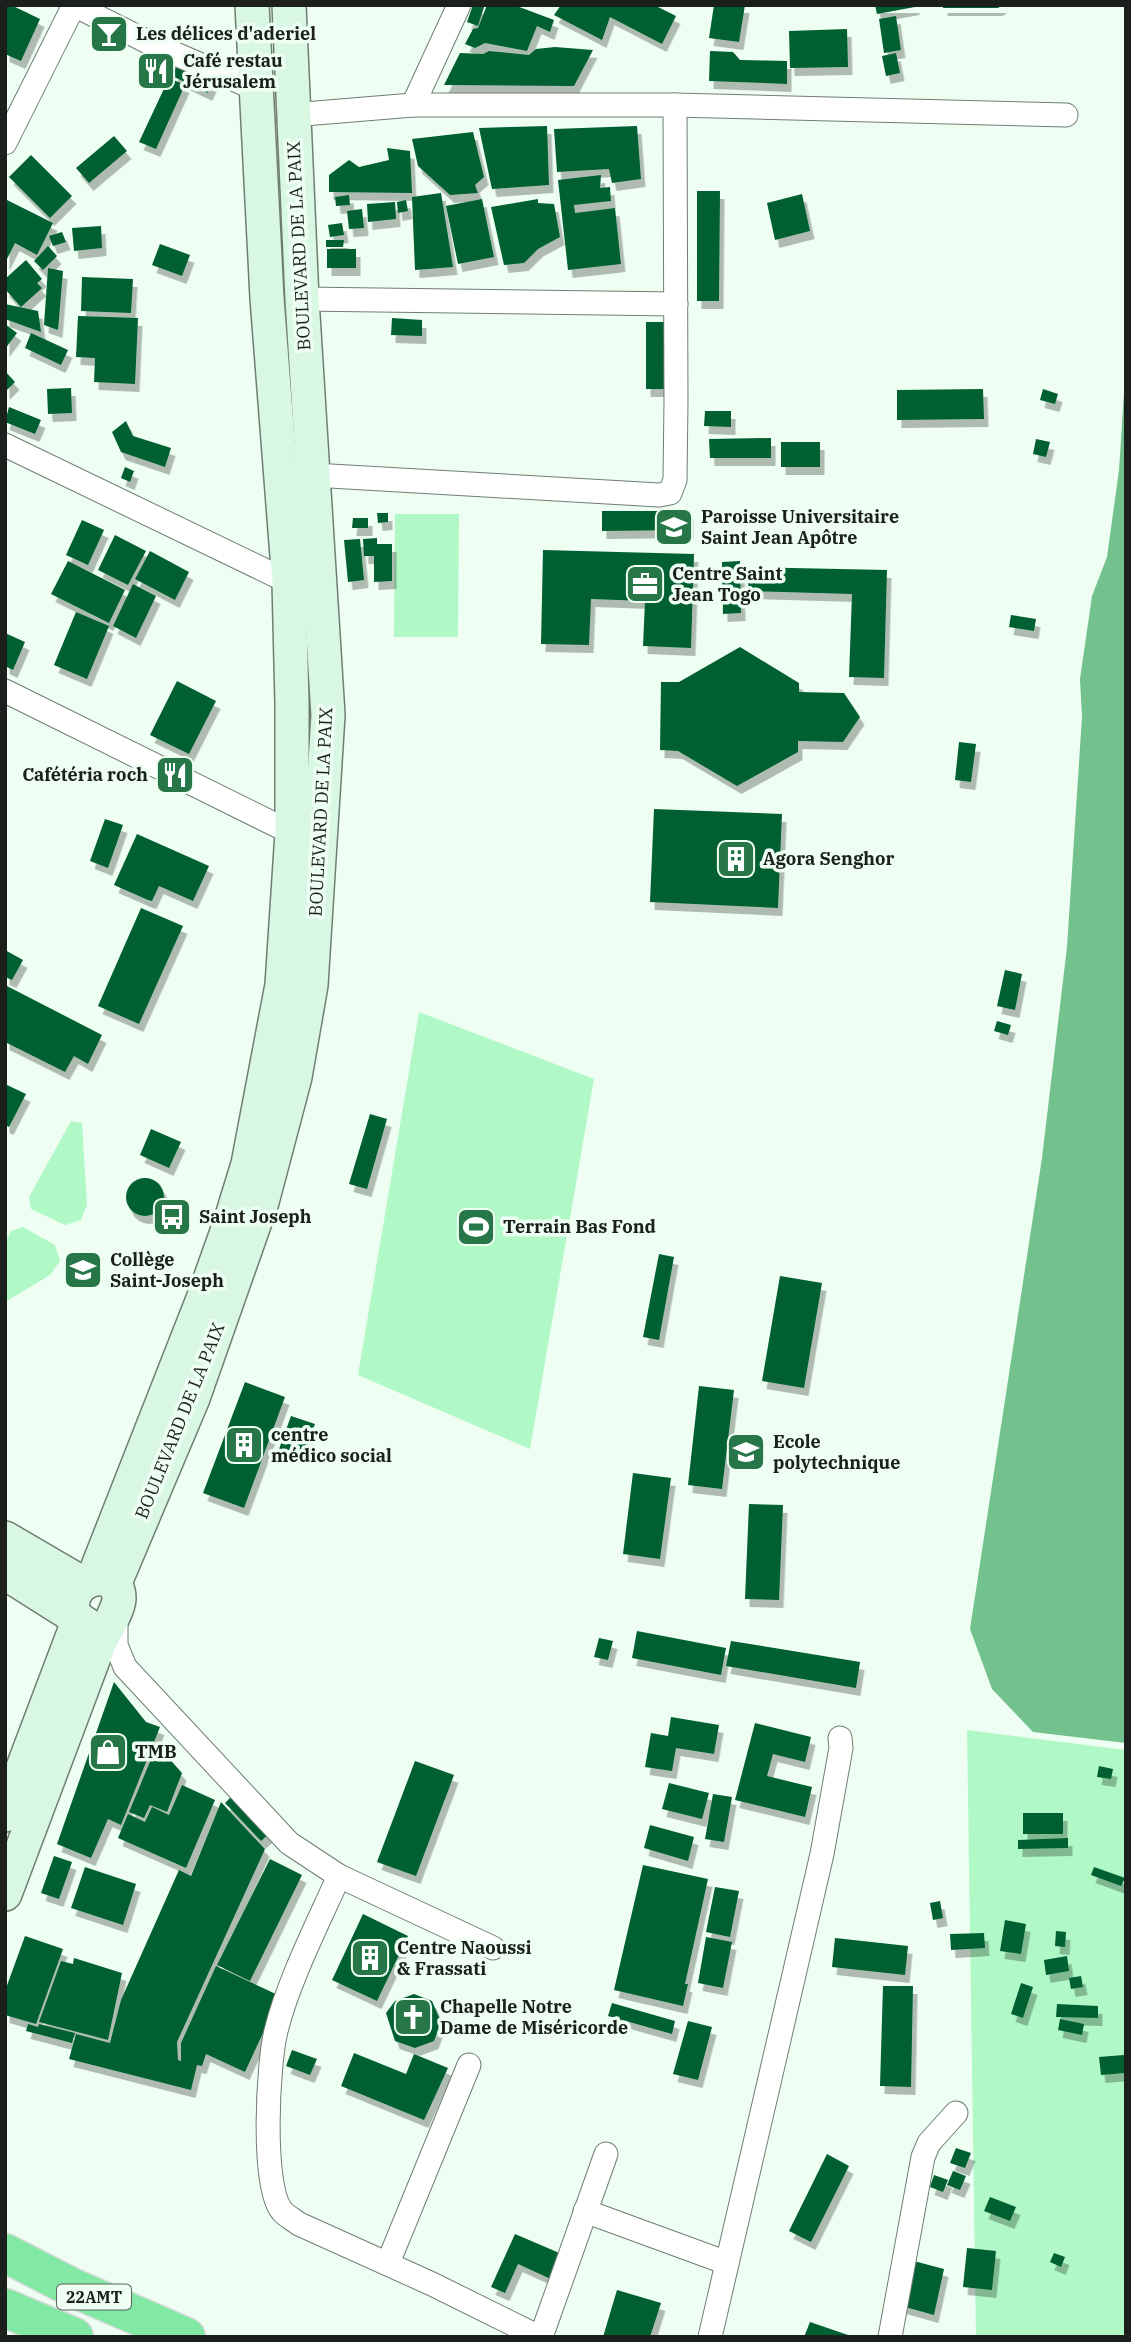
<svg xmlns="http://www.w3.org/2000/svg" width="1131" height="2342" font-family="'IBM Plex Serif',serif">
  <defs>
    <filter id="shadow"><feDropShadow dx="4.5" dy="8" stdDeviation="0" flood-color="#0004"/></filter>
  </defs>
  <rect width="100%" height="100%" fill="#eefef2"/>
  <!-- green -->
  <g fill="#b0f9c6">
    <path d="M395,514h64l-1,123h-64z"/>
    <path d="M419,1012l175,67 -64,370 -172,-74z"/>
    <path d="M71,1121l11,2 5,82 -6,15 -16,5 -34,-16 -2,-12z"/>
    <path d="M23,1227l32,18 5,16 -10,14 -45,27v-59l6,-12z"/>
    <path d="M967,1730l159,20v587h-150z"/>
  </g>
  <!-- water -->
  <path fill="#73c28d" d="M1126,362v1381l-93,-11 -41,-43 -22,-60 72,-471 25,-211 15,-230 -2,-38 12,-83 15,-39 12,-87z"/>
  <!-- building -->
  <g fill="#006031" filter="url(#shadow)">
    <path d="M5,5h6l29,14 -19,42 -16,-7z"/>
    <path d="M473,5l11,2 -6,19 -11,-4z"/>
    <path d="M487,5h27l40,15 -4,12 -13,-6 -10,25 -42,-8 -10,5 -10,-4 8,-15 5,-1z"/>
    <path d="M561,5h93l22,11 -14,28 -52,-27 -8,23 -48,-25z"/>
    <path d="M714,5h31l-6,37 -30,-4z"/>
    <path d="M875,5h40v2l-38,7z"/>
    <path d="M943,5h60l-5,3h-55z"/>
    <path d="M896,16l5,34 -17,3 -5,-34z"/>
    <path d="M847,29l1,38 -58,1 -1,-37z"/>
    <path d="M555,47l38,3 -19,36 -130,-1 16,-32 23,1 6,-3 40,4 7,-6z"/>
    <path d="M710,51l23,1 7,8 47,1v23l-78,-3z"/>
    <path d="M896,53l4,20 -14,3 -4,-20z"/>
    <path d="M178,62l36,17 -6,14 -36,-17z"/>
    <path d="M169,78l16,7 -29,64 -17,-7z"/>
    <path d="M547,126l2,59 -57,4 -13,-61z"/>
    <path d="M637,126l4,53 -29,4 -3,-14 -52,3 -3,-43z"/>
    <path d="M473,132l11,45 -9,8 3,8 -28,2 -32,-29 -6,-27z"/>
    <path d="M114,136l13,15 -38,32 -13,-15z"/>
    <path d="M387,148l23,3 2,42 -83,-1v-17l20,-15 10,7 30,-7z"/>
    <path d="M31,155l41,41 -22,22 -41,-41z"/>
    <path d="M601,175l-1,13 10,-1 1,14 -37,4 1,8 40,-5 6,56 -53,6 -10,-90z"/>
    <path d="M697,191h23l-1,110h-22z"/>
    <path d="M441,193l12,74 -38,3 -3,-73z"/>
    <path d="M802,194l8,37 -35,9 -8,-37z"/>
    <path d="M349,195l1,10 -14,1 -1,-9z"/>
    <path d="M5,199l48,24 -16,32 -22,-12 -10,20z"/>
    <path d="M482,199l12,58 -36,7 -12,-58z"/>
    <path d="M538,199v4l16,1 6,33 -22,12 -14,14 -20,2 -13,-58z"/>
    <path d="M406,200l2,11 -10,2 -1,-11z"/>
    <path d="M395,202l1,17 -28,3 -1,-18z"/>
    <path d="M362,209l2,19 -15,1 -2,-18z"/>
    <path d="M342,223l2,12 -14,2 -2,-12z"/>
    <path d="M101,226l1,22 -28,3 -2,-23z"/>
    <path d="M62,232l4,10 -13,4 -4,-10z"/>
    <path d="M326,240h18l-1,7h-17z"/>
    <path d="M160,244l30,11 -8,21 -30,-11z"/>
    <path d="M48,246l9,10 -14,14 -9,-9z"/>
    <rect x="327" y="249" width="29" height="19"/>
    <path d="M26,260l16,19 -5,4 5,5 -21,19 -16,-18v-10z"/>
    <path d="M48,268l15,3 -5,59 -14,-5z"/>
    <path d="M82,277l51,2 -2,34 -50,-2z"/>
    <path d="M5,304l33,7 3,21 -36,-13z"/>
    <path d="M78,316l60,2 -3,66 -41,-2 1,-24 -19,-1z"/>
    <path d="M392,318l30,2v16l-31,-1z"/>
    <rect x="646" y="322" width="21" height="67"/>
    <path d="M5,324l12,9 -12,16z"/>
    <path d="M31,333l37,17 -7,15 -36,-17z"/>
    <path d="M5,371l10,11 -10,10z"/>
    <path d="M71,388l1,25 -24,1 -1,-25z"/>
    <path d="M983,389l1,30 -87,1v-30z"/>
    <path d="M1043,389l15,5 -3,10 -15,-4z"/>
    <path d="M9,407l32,13 -6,14 -30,-12z"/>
    <path d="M705,411h26v16l-27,-1z"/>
    <path d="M126,421l7,15 38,12 -6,19 -44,-15 -9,-20z"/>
    <path d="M771,438v20h-61l-1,-19z"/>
    <path d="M1036,439l14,3 -4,15 -13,-3z"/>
    <rect x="781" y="442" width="39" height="25"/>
    <path d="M125,467l9,4 -4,11 -9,-4z"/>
    <path d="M602,511h87v19l-87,1z"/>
    <path d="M377,513h11v9l-10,1z"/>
    <path d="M353,518h15v10h-16z"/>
    <path d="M82,520l22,10 -16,35 -22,-10z"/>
    <path d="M115,535l31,16 -18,34 -30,-15z"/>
    <path d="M377,538v6h15v37l-18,1v-26h-10l-1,-17z"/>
    <path d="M360,539l4,41 -16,2 -4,-42z"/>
    <path d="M543,550l151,4 -3,94 -48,-2 2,-45 -54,-2 -2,46 -48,-1z"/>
    <path d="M150,551l39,21 -14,28 -40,-21z"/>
    <path d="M68,561l57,29 -16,33 -58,-29z"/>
    <path d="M740,561l1,52 -18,1 -1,-52z"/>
    <path d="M749,567l138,3 -3,108 -35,-1 3,-83 -104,-3z"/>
    <path d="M133,584l23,12 -20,42 -23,-12z"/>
    <path d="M76,612l33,14 -22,53 -33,-14z"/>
    <path d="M1011,615l25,4 -2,12 -25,-4z"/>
    <path d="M5,633l20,9 -12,28 -8,-4z"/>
    <path d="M740,647l59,36v9l45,1 16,24 -17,25 -45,-1v11l-61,34 -59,-35 -18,-1 1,-68h18z"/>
    <path d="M177,681l39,20 -27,53 -39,-19z"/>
    <path d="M959,742l17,2 -5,38 -16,-2z"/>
    <path d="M654,809l128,5 -4,94 -128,-6z"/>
    <path d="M105,819l18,6 -15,43 -18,-7z"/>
    <path d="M137,834l72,32 -16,35 -34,-15 -7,15 -4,-1 -34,-15z"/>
    <path d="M141,908l42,18 -44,98 -41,-18z"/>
    <path d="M5,950l18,10 -11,20 -7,-3z"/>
    <path d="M1005,970l17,4 -7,36 -18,-4z"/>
    <path d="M5,985l97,50 -14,29 -14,-8 -9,16 -60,-30z"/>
    <path d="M997,1021l14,4 -3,10 -14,-4z"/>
    <path d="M5,1084l21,10 -17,33 -4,-2z"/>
    <path d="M370,1114l17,5 -20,70 -18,-5z"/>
    <path d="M151,1129l30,13 -12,26 -29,-13z"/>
    <circle cx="145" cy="1197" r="19"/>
    <path d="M659,1254l15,3 -15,83 -16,-3z"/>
    <path d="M780,1276l42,7 -18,105 -42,-7z"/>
    <path d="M245,1382l40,15 -41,111 -41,-15z"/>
    <path d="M699,1386l35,4 -12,99 -34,-4z"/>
    <path d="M291,1416l24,8 -12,33 -24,-8z"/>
    <path d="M633,1473l38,5 -11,81 -37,-5z"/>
    <path d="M749,1504l34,1 -4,95 -34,-1z"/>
    <path d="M637,1631l89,17 -5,27 -89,-17z"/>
    <path d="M599,1638l14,3 -5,19 -14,-3z"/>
    <path d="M731,1641l129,21 -4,26 -130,-22z"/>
    <path d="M114,1682l32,40 14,5 -39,98 -13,-6 -17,39 -34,-14z"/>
    <path d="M671,1717l48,8 -5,29 -38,-6 -4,23 -27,-4 6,-34 17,3z"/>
    <path d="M755,1723l56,14 -6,25 -32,-8 -6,22 45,11 -7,30 -70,-17z"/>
    <path d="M157,1745l25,28 -15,39 -17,-7 -6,13 -15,-6z"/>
    <path d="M415,1761l39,14 -38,101 -39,-14z"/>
    <path d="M1099,1766l14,3 -2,10 -14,-2z"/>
    <path d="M669,1783l40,10 -7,26 -40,-10z"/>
    <path d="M182,1785l33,15 -29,68 -68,-30 10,-24 17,8 7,-15 17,8z"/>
    <path d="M234,1794l36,39 -9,8 -36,-38z"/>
    <path d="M713,1794l19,3 -8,45 -19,-3z"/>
    <path d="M221,1802l44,47 -88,193 1,18 3,1v-18l35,-77 64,30 -35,76 -39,-18 -4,12 -5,-1 -6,25 -122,-31 7,-25 34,9 11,-43 58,-130 12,6z"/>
    <rect x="1023" y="1813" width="40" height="21"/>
    <path d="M650,1825l44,12 -6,24 -44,-13z"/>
    <path d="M1068,1838v10l-50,1v-9z"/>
    <path d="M54,1856l18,6 -13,37 -18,-6z"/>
    <path d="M270,1859l32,16 -52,106 -33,-16z"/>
    <path d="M643,1865l65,14 -23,105h3l-5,22 -69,-16z"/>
    <path d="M85,1867l51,17 -13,41 -52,-17z"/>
    <path d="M1094,1867l31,11 -4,8 -30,-11z"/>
    <path d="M715,1887l24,4 -9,46 -24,-5z"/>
    <path d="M940,1901l3,17 -10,2 -3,-17z"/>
    <path d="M363,1914l45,22 -31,65 -45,-21z"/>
    <path d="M1005,1920l21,4 -5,30 -21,-3z"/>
    <path d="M1056,1931l10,1 -1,15 -10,-1z"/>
    <path d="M984,1933l1,15 -34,2 -1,-16z"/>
    <path d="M25,1936l38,13 -27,75 -31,-9v-24z"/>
    <path d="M706,1937l26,5 -9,46 -25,-5z"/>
    <path d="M835,1938l73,8 -3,29 -73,-8z"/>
    <path d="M1067,1956l2,15 -23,4 -2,-15z"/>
    <path d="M74,1958l48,15 -14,67 -69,-18 22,-61 12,3z"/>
    <path d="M1081,1976l2,11 -12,2 -2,-11z"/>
    <path d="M1021,1983l12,4 -10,31 -12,-4z"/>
    <path d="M883,1986h30l-2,101 -31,-1z"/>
    <path d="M414,1994l18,7 9,21 -7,19 -19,7 -20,-7 -9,-28 9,-12z"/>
    <path d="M612,2003l63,18 -3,13 -64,-18z"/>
    <path d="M1057,2004l41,2v12l-42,-1z"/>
    <path d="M1060,2019l24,5 -2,11 -24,-5z"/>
    <path d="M688,2021l24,6 -14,53 -25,-6z"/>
    <path d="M28,2024l10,3 1,-3 36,9 -3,10 -46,-12z"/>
    <path d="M292,2050l25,9 -7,16 -24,-9z"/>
    <path d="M354,2053l52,21 8,-20 34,14 -24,52 -83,-34z"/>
    <path d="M1124,2055l1,18 -24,2 -2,-18z"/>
    <path d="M956,2148l15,5 -6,15 -15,-5z"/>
    <path d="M827,2154l22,12 -38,76 -22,-11z"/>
    <path d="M953,2171l13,5 -6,14 -13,-5z"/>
    <path d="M934,2175l14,5 -5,12 -13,-5z"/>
    <path d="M990,2197l26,10 -6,14 -26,-10z"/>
    <path d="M515,2234l49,21 -11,25 -35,-16 -13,29 -14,-6z"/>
    <path d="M967,2248l29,3 -4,39 -29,-3z"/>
    <path d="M1054,2253l11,4 -4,10 -11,-5z"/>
    <path d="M910,2260l34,9 -10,46 -36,-10z"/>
    <path d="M617,2290l44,13 -11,34h-47z"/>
    <path d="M810,2322l41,14v1h-47z"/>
  </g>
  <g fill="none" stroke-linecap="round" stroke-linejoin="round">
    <!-- street casing -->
    <g stroke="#707d73" stroke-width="25">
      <g id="street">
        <path d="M74,5l74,37 108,47"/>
        <path d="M413,105l46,-100"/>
        <path d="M292,115l121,-10h262l391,10"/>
        <path d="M5,143l69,-138"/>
        <path d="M302,299l374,5"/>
        <path d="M5,445l284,137 11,-1"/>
        <path d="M313,475l346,20 11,-2 5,-13 1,-79 -1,-296"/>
        <path d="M5,691l287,142"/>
        <path d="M116,1616v29l9,22 164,176 50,33 154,72"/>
        <path d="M339,1876c-21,47 -51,106 -63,155 -8,31 -15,156 6,180 4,5 12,9 17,13l133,60 107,53"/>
        <path d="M585,2211l142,52"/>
        <path d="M388,2263l81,-198"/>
        <path d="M541,2337l65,-183"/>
        <path d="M710,2337l112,-483 19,-106 -1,-10"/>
        <path d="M890,2337l33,-180 6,-14 27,-30"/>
      </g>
    </g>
    <!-- secondary casing -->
    <g stroke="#707d73" stroke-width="36">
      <g id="secondary">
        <path d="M5,1538l77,45"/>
        <path d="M5,1573l81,51"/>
        <path d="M93,1579l110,-280 26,-73 19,-62 34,-179 10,-152v-130l-3,-121 -22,-284 -15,-293"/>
        <path d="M114,1585l79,-187 69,-196 33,-125 16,-92 17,-270 -26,-416 -13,-294"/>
        <path d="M5,1815l74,-196"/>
        <path d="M5,1894l94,-250c5,-12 19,-32 20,-45 1,-32 -53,-25 -46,15"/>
      </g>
    </g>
    <!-- highway casing -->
    <g stroke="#dbdbdb" stroke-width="41">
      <g id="highway">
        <path d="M5,2253l66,34 115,50"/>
        <path d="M5,2308l69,29"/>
      </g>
    </g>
    <!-- street -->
    <use href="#street" stroke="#fff" stroke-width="23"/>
    <!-- secondary -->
    <use href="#secondary" stroke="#d9f8e4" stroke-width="33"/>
    <!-- highway -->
    <use href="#highway" stroke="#81e9a4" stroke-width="38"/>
  </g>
  <!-- icons -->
  <defs>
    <g id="bar-square" transform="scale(2.0125)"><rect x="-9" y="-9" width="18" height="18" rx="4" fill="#267647" stroke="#eefef2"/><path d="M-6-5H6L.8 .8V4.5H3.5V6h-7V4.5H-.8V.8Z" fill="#fff"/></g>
    <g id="restaurant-square" transform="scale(2.0125)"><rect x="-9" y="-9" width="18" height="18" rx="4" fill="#267647" stroke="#eefef2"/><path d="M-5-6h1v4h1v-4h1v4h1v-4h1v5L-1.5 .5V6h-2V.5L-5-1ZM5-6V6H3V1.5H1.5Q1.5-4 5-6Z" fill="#fff"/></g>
    <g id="school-square" transform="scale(2.0125)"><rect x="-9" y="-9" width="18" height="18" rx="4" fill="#267647" stroke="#eefef2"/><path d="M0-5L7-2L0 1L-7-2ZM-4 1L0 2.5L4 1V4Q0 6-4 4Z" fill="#fff"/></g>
    <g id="office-square" transform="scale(2.0125)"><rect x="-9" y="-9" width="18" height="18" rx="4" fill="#267647" stroke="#eefef2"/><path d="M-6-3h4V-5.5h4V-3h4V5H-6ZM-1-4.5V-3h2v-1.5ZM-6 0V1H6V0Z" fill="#fff"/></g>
    <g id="building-square" transform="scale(2.0125)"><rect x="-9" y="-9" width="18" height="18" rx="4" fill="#267647" stroke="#eefef2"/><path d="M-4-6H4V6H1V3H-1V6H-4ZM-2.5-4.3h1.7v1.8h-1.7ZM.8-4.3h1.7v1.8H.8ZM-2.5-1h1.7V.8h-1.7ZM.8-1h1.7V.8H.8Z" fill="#fff"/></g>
    <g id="bus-square" transform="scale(2.0125)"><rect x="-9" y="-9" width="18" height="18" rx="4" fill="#267647" stroke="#eefef2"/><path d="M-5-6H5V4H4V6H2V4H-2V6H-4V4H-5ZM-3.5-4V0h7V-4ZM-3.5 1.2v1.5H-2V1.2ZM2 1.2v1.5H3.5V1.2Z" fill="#fff"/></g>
    <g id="stadium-square" transform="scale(2.0125)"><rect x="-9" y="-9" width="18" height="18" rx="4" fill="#267647" stroke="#eefef2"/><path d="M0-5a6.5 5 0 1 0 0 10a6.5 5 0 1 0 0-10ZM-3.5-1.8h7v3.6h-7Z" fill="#fff"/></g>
    <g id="shop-square" transform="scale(2.0125)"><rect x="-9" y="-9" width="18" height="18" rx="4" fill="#267647" stroke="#eefef2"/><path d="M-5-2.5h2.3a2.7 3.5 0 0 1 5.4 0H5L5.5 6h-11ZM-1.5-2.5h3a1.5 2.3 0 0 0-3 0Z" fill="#fff"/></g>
    <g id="church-square" transform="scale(2.0125)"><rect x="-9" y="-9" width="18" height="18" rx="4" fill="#267647" stroke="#eefef2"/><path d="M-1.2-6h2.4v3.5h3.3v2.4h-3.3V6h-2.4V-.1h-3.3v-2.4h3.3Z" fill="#fff"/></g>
  </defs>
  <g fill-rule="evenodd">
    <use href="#bar-square" x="109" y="34"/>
    <use href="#restaurant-square" x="156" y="71"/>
    <use href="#school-square" x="674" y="527"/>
    <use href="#office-square" x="645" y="584"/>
    <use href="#restaurant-square" x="175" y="775"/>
    <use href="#building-square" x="736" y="859"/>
    <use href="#bus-square" x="172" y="1217"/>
    <use href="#stadium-square" x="476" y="1227"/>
    <use href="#school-square" x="83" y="1270"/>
    <use href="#building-square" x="244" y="1445"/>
    <use href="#school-square" x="746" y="1452"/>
    <use href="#shop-square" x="108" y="1752"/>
    <use href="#building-square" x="370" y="1958"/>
    <use href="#church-square" x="413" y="2017"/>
  </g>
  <g text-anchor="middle" stroke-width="7" stroke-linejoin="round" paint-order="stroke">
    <!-- shield labels -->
    <rect fill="#eefef2" stroke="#5a635c" stroke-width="2" x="57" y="2284.5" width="74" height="25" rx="5"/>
    <g font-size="16" font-weight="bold" fill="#1b201c">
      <text x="94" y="2303">22AMT</text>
    </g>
    <!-- poi labels -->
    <g font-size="18" font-weight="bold" fill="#1b201c" stroke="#eefef2" text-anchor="start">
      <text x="136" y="40">Les délices d'aderiel</text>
      <text x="183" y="67">Café restau<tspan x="183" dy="21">Jérusalem</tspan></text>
      <text x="701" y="523">Paroisse Universitaire<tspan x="701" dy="21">Saint Jean Apôtre</tspan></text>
      <text x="672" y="580">Centre Saint<tspan x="672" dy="21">Jean Togo</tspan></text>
      <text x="148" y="781" text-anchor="end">Cafétéria roch</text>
      <text x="763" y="865">Agora Senghor</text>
      <text x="199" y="1223">Saint Joseph</text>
      <text x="503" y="1233">Terrain Bas Fond</text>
      <text x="110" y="1266">Collège<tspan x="110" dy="21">Saint-Joseph</tspan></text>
      <text x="271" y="1441">centre<tspan x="271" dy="21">médico social</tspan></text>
      <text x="773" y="1448">Ecole<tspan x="773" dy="21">polytechnique</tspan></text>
      <text x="135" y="1758">TMB</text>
      <text x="397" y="1954">Centre Naoussi<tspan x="397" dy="21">&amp; Frassati</tspan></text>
      <text x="440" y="2013">Chapelle Notre<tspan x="440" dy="21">Dame de Miséricorde</tspan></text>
    </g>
    <!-- street labels -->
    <g font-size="18" fill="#1b201c" stroke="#eefef2">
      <text transform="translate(299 246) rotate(-93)" y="6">BOULEVARD DE LA PAIX</text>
      <text transform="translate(321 812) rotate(-87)" y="6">BOULEVARD DE LA PAIX</text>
      <text transform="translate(180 1421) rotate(-68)" y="6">BOULEVARD DE LA PAIX</text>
    </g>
  </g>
  <!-- border -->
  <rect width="1131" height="2342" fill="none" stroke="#1b201c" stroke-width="14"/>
</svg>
